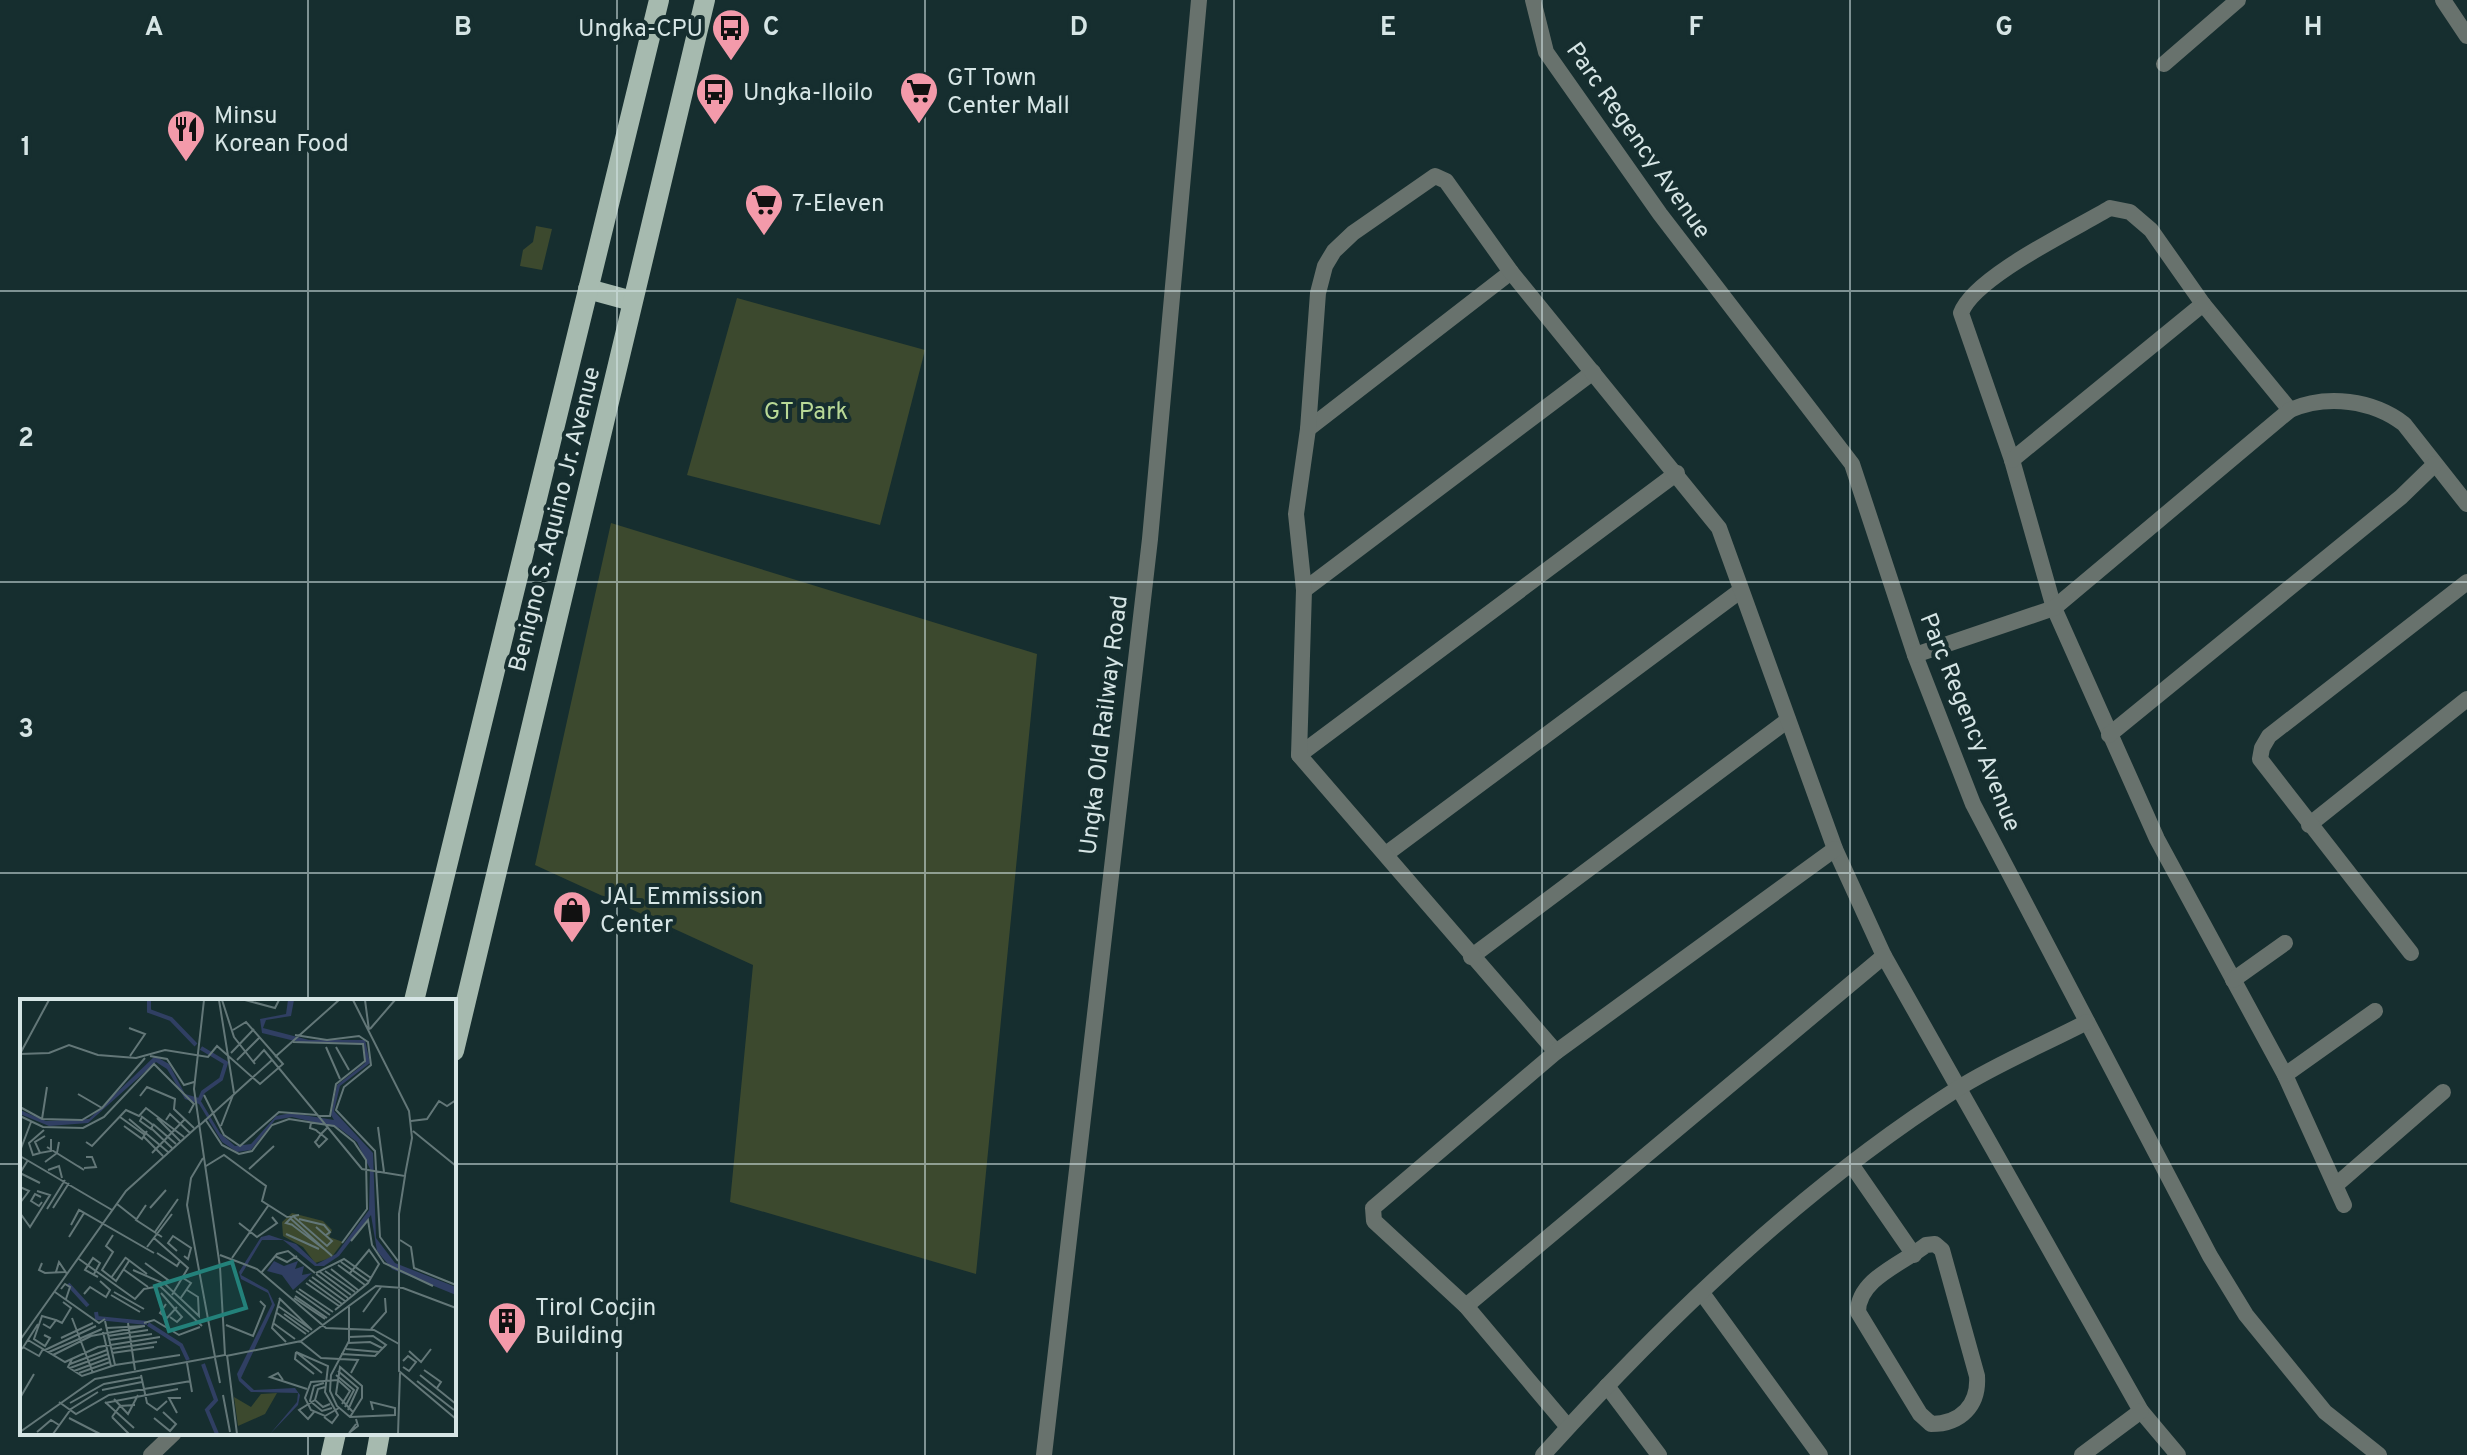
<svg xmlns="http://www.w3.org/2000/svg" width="2467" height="1455" font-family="Overpass,sans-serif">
  <rect width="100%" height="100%" fill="#162e2f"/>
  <!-- green -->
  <g fill="#3c492e">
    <path d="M536,226l16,3 -10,41 -22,-4 3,-16 10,-8z"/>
    <path d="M737,298l188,52 -45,175 -193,-50z"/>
    <path d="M611,523l426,131 -61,620 -246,-72 23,-237 -218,-100z"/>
  </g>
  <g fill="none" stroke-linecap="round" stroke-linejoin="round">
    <!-- minor -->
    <g stroke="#68726d" stroke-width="16">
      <path d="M1533,0l13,52 114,162 192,250 63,191 58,149 237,452 36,59 79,97 54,43"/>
      <path d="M2443,0l24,36"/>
      <path d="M2164,64l74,-64"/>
      <path d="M2290,410l-87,-106 -52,-74 -21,-18 -20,-4c-35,21 -136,69 -149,105l51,147 42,148 103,231 128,236 59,130"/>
      <path d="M1308,429l203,-157"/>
      <path d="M2012,460l191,-156"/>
      <path d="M1304,590l289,-218"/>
      <path d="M1915,655l139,-47 236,-198c37,-16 83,-10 114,14l63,80"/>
      <path d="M2109,735l292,-238 34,-33"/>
      <path d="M1299,755l378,-282"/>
      <path d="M2309,825l158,-126"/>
      <path d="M1386,854l354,-263"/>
      <path d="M2411,953l-151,-194 2,-11 7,-12 198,-154"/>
      <path d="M1471,957l317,-237"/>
      <path d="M2233,980l52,-37"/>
      <path d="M1556,1052l-257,-297 5,-165 -8,-76 12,-85 10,-136 7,-27 9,-15 19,-18 82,-57 11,5 65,91 208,256 116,321 49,107 257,455 37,44"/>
      <path d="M2285,1075l90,-64"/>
      <path d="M1851,1164l63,91"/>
      <path d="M2336,1185l107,-93"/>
      <path d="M1935,1244l7,6 35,126c2,29 -16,48 -46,48l-11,-10 -62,-102c0,-33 44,-48 68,-67z"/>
      <path d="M1702,1293l118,162"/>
      <path d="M1466,1306l418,-350"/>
      <path d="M1607,1386l52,69"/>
      <path d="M1568,1427l-102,-121 -92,-85 -1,-13 183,-156 279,-203"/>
      <path d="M151,1455l23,-22"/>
      <path d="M1044,1455l106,-916 49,-539"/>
      <path d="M1543,1455c123,-136 259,-267 414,-366 41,-26 88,-45 130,-67"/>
      <path d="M2082,1455l59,-44"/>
    </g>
    <!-- primary -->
    <g stroke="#a6baaf" stroke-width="20">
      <path d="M588,289l44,12"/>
      <path d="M414,1001l245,-1001"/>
      <path d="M454,1051l251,-1051"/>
      <path d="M331,1455l5,-22"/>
      <path d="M376,1455l4,-22"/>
    </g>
  </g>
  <!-- grid -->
  <path fill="none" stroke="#d6e5e5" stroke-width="2" stroke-opacity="0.55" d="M308,0v1001M617,0v1455M925,0v1455M1234,0v1455M1542,0v1455M1850,0v1455M2159,0v1455M0,291h2467M0,582h2467M0,873h2467M0,1164h22M454,1164h2013M308,1433v22"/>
  <!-- icons -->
  <defs>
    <g id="bus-pin" transform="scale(2)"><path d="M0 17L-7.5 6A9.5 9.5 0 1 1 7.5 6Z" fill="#f39aaa" stroke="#162e2f"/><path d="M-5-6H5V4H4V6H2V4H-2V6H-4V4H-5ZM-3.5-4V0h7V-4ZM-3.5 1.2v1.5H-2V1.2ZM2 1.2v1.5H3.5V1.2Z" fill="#111"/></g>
    <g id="supermarket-pin" transform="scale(2)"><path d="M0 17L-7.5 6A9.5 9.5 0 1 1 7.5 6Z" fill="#f39aaa" stroke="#162e2f"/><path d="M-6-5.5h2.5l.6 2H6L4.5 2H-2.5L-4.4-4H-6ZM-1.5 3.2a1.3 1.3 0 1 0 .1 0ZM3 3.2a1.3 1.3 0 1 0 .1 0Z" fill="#111"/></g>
    <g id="restaurant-pin" transform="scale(2)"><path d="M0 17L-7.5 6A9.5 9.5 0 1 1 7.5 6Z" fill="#f39aaa" stroke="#162e2f"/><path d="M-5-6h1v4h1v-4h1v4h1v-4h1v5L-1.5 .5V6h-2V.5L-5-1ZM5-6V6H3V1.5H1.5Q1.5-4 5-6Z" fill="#111"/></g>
    <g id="shop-pin" transform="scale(2)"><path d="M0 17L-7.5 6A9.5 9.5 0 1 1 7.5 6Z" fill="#f39aaa" stroke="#162e2f"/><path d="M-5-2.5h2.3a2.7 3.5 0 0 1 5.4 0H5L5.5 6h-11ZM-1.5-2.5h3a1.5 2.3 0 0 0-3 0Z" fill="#111"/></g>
    <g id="building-pin" transform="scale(2)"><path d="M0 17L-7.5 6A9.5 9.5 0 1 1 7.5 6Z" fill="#f39aaa" stroke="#162e2f"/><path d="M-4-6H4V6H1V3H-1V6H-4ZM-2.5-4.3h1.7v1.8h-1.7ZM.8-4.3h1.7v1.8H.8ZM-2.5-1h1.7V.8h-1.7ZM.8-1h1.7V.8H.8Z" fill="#111"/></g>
  </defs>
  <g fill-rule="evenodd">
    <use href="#bus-pin" x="731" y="28"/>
    <use href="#supermarket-pin" x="919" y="91"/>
    <use href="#bus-pin" x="715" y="92"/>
    <use href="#restaurant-pin" x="186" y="129"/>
    <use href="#supermarket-pin" x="764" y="203"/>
    <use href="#shop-pin" x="572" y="910"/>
    <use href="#building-pin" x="507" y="1321"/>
  </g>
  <g text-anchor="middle" stroke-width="8" stroke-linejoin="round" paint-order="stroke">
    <!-- poi labels -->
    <g font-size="24" fill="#d6e5e5" stroke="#162e2f" text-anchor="start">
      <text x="703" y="36" text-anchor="end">Ungka-CPU</text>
      <text x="947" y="85">GT Town<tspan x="947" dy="28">Center Mall</tspan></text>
      <text x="743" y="100">Ungka-Iloilo</text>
      <text x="214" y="123">Minsu<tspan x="214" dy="28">Korean Food</tspan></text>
      <text x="792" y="211">7-Eleven</text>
      <text x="600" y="904">JAL Emmission<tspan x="600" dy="28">Center</tspan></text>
      <text x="535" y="1315">Tirol Cocjin<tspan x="535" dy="28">Building</tspan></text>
    </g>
    <!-- street labels -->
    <g font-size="24" fill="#d6e5e5" stroke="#162e2f">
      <text transform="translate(1639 140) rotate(55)" y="8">Parc Regency Avenue</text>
      <text transform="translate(554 519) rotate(-76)" y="8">Benigno S. Aquino Jr. Avenue</text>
      <text transform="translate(1971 722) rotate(68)" y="8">Parc Regency Avenue</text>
      <text transform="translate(1103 725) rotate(-83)" y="8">Ungka Old Railway Road</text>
    </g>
    <!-- park labels -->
    <g font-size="24" fill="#b9d996" stroke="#162e2f">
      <text x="806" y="419">GT Park</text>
    </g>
  </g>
  <!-- overview -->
  <g transform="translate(20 999)">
    <rect width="436" height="436" fill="#162e2f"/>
    <path d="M272,214l31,8 9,9 -3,7 14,5 -12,16 -16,5 -12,-16 -20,-11 -1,-14zM257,394l-12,21 -27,12 -4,-29 17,10 10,-13z" fill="#3c492e"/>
    <path d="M268,1h6l-3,16 -25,4 -3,8 46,12h56l5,23 -30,23 -6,25 39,42 3,85 19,25 61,24v8l-64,-26 -15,-18 -6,-36 -32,41 -15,10h-9l-32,-26h-21l-21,35 27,15 7,15 -34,73 13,12 41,-2 5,7 -2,10 -28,29 27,-32 1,-9 -47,-1 -12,-11 -2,-7 35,-70 -4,-11 -27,-14 -2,-7 22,-35 8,-2 27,9 21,20 19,-10 33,-44 1,-41 -13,-27 -18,-14 -47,-11 -17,3 -24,30 -14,2 -15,-10 -23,-38 -14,-5 -18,-30 -11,-7 -68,61 -39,3 -29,-12v-4l26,11 43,-2 66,-63 14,8 16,30 14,4 21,35 15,13 16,-2 25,-28 15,-3 43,7 -3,-5 6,-30 28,-22 -2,-20 -64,-1 -37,-9 -2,-14 26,-5zM254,262l10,5 14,-5 -3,8 9,-3 -2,9 10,-2 -19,17 -11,-15 -15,-4z" fill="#303f63"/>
    <path fill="none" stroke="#303f63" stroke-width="4" d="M129,1v11l22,8 25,26M179,102l4,-9 18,-13 5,-16 -25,-15M48,285l20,22M76,313l1,6 50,5M128,325l33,21 7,15M183,365l13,36 -9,10 10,24"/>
    <path fill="none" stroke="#637778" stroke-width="2" d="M199,1l15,93M202,1l12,37 21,27M225,1l30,8 4,-8M333,1l56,111 3,27 -7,37M345,1l4,30M109,29l16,6 -15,22M350,30l25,-29M275,36l32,5 32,-4 9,6 3,23 -27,22 -8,23 39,41 5,86 18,24M306,48l14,32M316,48l13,23M1,53l28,-52M211,54l23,-24M0,55l29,-1 20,-8 29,10 38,3 29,-8 43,7 9,-11 43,38 23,-20 -37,-42 -13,8M130,57l17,3 17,26 10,-3M255,58l64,-57M217,61l23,-23M233,63l11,-12 98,119 43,7 -6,38v157l57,48M58,95l24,14M184,96l20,40 16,11 39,-34 51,4 6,-32 29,-23 -2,-17 -70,-2M120,97l7,-9 28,12 -1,10 20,19M0,108l22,12 40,1 20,-12 43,-50M0,117l23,11 40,1 21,-11 50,-53 40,40 -5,9M121,117l12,9 -2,4 -11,-8 2,-4M100,118l25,18M137,119l23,23M22,120l5,-32M109,120l39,33M185,120l17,26 17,9 13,-3 20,-26 17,-6 45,7 20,16 12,18 1,49 -25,34M146,121l4,-6 20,19M391,122l16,-2 12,-18 8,5 9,-6M291,124l-1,5 6,2 2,2 3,2 6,5 -8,8 -4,-5 2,-2 4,-6 6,-6M133,125l23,20M180,126l72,-65M104,127l18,13 5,-8M201,127l12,-31M358,128l6,45M131,129l21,20M393,132l43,35M25,137l-10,6 5,11 11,-2v-12M124,138l19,19M66,143l6,4 34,-36 13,6 7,-8 38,29M27,148l37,23 -6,-4M0,152l11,-29M20,154l-7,2 -4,-12 15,-13M132,154l33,-34M0,157l92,54M183,159l-12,20 -4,27 28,152M8,161l-8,13 20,10M25,163l12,-9 2,-11M186,167l18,-11 42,31 -4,15 25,16 12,-2M64,169l12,-1 -4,-10h-6M229,170l25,-23M28,171l11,-4 3,12M0,188l9,4 -9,12M21,198l-6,-3 -4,7 8,5 3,-4M97,205l19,15M126,206l-10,15 26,17M33,209l16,-25M130,209l16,-18M27,210l18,-29M0,214l10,14 20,-32 -13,-4M270,219l42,38M279,220l25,6 6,7 -4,3M219,224l18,14 20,-14 -5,-6M271,225l33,25M51,226l8,-15 75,43M273,226l-7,-2 7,-7 34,30 5,-5 -16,-14M135,233l23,-33M266,235l33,15M93,236l-7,11 7,6 -11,18 14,11 13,-20M49,238l15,-24M134,239l34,30 -16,27M380,241l11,7 3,21 42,17M331,242l17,-21 4,25 12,18 49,23M127,248l25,-33M157,252l-9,-8 5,-7 18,12 -3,11 -4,-3M137,254l20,13 3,-5M200,256l37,14 69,59 48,2 25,14M255,257l12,6 10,-6M106,259l21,16M212,259l36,-52M59,260l56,40 9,-10 16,-3 42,40M321,263l28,20M22,264l-3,7 6,3 20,-1M125,264l23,17 -3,4M318,266l27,20M103,270l25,18M311,270l27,21M113,271l32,14 34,32 -1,-19 -11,-7M305,272l30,21M36,273l3,-10 8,12M300,273l31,23M241,274l16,-19 11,-3 27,22M296,274l28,-14 27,19M74,275l6,-11 -7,-5 -8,12 13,7M296,275l32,24M292,278l33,24M91,279l15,-21M289,281l33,24M286,284l33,23M41,290l4,-5 5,3 -4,12M279,290l34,23M276,292l34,24M35,293l44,31 6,-4M94,293l30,17M141,294l21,24 -5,5 -7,-5M64,295l6,-7 16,10 4,-7 -10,-9M91,296l29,17M275,297l32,22M259,299l33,32M274,299l31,21M160,300l11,-16 -8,-5M260,300l-8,29 14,14M146,305l-6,9 7,5 10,-11M329,306v36l-18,34 -1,16 7,15 13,11 45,-2v-7l-24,-6 2,8M258,307l34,24M315,311l33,-27 11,-19 -10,-14 -19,23M343,313l18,-25M257,314l29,21M264,315l25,18M52,319l21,55M36,321l6,3 9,-15 -8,-6M85,322l10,44M108,324l7,47M124,324l10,-3 25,15 21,-8M253,324l22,16M23,325l7,4 6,-8 -14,-4 -8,23 11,7 5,-8 -6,-3M206,326l27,11 12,-30 -5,-5M87,329l37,-2M351,330l15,-17 -1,-14M83,333l8,34M88,337l40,-6M41,339l32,-15M0,341l106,-149 73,-66M8,341l37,22 33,-15 62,-10M89,341l43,-6M280,342l21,17 37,2 -7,13M328,344l22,-1 12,6M3,348l16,9 4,-7M2,350l16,-25M91,350l46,-7M326,350l33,3M25,351l51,-24M389,352l12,11 10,-13M29,353l53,-23M276,353l32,14 -3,26 13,23 -6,8 -8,-6M276,353l-1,7 19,15M276,353l26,21M92,354l42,-6M321,355l34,2 11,-11 -13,-9 -24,1M33,356l38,-19 54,-10M207,356l10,79M206,357l75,-15 75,-55 27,2 53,20M195,359l5,25M52,360l-4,8 14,9 33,-11 65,-10M167,364l5,29M50,365l37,-14M383,368l6,4 7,-9 -8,-6 -5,5M50,369l38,-14M404,371l17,12 -4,6M54,372l35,-13M318,372l20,17 -10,22M59,374l31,-11M121,376l6,28 10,7 10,-9M316,376l18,15 -9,17M400,376l36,29M263,381l-5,-7 -8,4 37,12M397,382l37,29M304,384l-10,3 -4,15 12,10 10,-3M305,388l-7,2 -3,11 8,7 7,-3M82,391l40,-8M203,396l7,37M0,399l14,-24M94,400l14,15 10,-19M39,403l17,12 33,-19 82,-14M85,403l29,26M50,404l34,-19 38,-7M85,404l73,-14M319,409l-14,8 -14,-6 -6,-12 6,-16 27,-2 12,11 -8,13M294,413l-6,7 -9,-9 16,-10M157,414l-8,-15h12M92,418l8,-11 15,-1M92,418l17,17M330,418l12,-19v-12l-22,-19 -4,27 17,18M49,419l31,16M134,419l16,13 6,-7 -13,-12M336,425l-7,9 9,-7 -2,-7M0,433l75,-53 130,-24 -5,-88 -26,-178 10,-89M17,433l14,-12 8,5M33,435l18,-25 27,-17M378,435l2,-61"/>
    <path fill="#23817a" fill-opacity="0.15" stroke="#23817a" stroke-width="4" d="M212,263l14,46 -77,23 -14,-45z"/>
    <rect width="436" height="436" fill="none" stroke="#d6e5e5" stroke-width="4"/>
  </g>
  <g font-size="26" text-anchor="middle" font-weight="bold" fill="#d6e5e5" stroke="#162e2f" stroke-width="8" stroke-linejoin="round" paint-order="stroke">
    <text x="154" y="35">A</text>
    <text x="463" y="35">B</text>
    <text x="771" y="35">C</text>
    <text x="1079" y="35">D</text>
    <text x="1388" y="35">E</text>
    <text x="1696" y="35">F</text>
    <text x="2004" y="35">G</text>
    <text x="2313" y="35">H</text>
    <text x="26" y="155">1</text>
    <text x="26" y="446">2</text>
    <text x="26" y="737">3</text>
  </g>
</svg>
